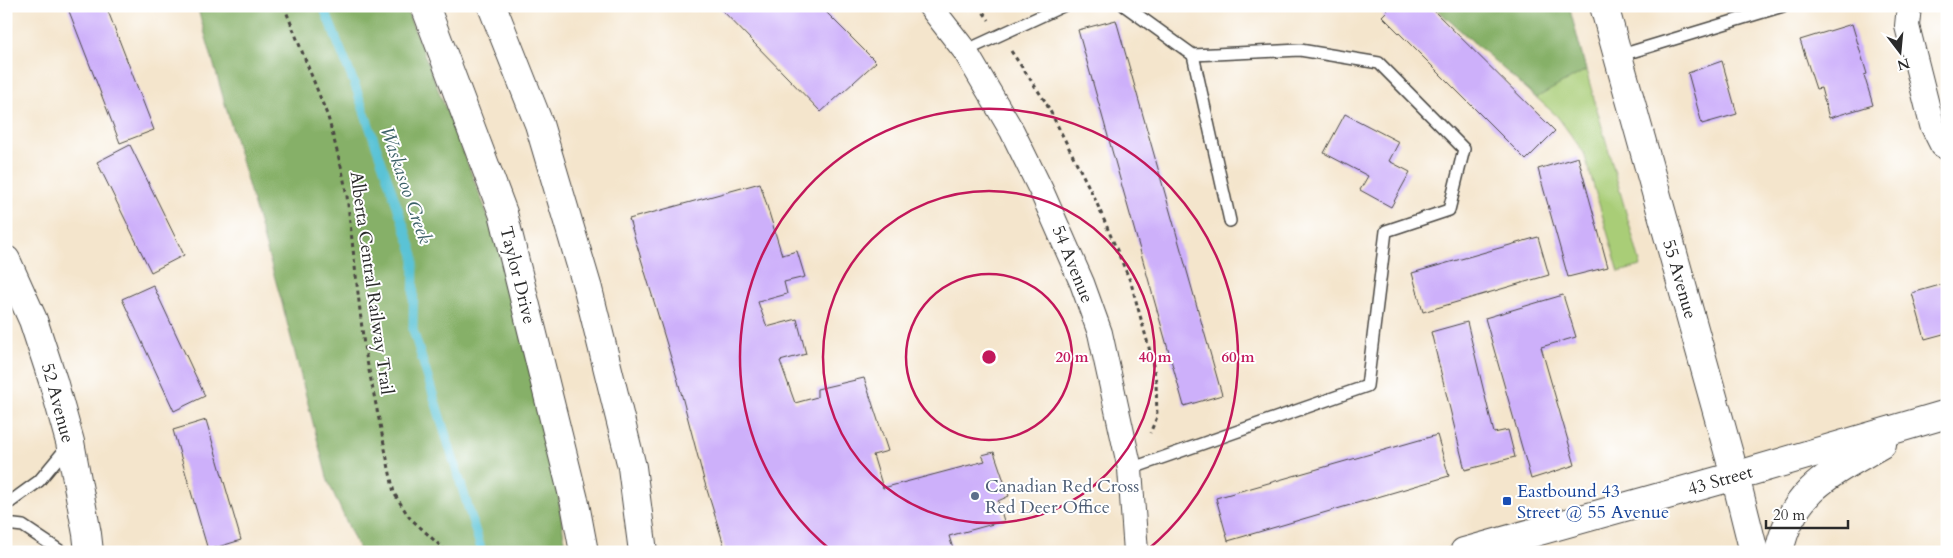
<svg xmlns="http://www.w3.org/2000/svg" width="1953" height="558" font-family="Cardo,serif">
  <rect width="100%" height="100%" fill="#fff"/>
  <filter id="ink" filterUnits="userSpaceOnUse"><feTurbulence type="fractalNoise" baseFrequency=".02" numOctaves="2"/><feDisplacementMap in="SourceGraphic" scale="10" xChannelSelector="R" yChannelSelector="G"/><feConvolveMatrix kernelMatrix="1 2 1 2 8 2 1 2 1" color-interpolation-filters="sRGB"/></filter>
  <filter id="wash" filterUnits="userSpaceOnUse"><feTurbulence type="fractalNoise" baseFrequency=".0096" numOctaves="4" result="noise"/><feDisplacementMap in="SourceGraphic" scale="20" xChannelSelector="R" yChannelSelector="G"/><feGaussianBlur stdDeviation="1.12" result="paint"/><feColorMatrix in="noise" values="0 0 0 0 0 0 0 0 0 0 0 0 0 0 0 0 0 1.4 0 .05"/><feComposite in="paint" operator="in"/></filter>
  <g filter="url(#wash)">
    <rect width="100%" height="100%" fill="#f4e5cc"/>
    <!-- green -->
    <path fill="#a9cd77" stroke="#6a7c51" d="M1433,6h135l73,260 -22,6 -35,-119 -27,-37z"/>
    <!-- forest -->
    <g fill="#86b068" stroke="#586e4a">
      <path d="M197,6h208l79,199 30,92 41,175 11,80h-206l-32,-71 -46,-178z"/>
      <path d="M1433,6h136l17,64 -50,28z"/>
    </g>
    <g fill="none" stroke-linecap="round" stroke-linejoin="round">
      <!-- stream -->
      <path stroke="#5ac3d6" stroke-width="9" d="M323,6l33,82 58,167 -1,75 69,222"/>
    </g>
    <g id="blocks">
      <!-- building -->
      <g fill="#cdb0fa">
        <path d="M67,6h39l48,124 -34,13z"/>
        <path d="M718,6h102l56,56 -55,50z"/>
        <path d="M1392,6h37l126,125 -29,29 -144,-144z"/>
        <path d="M1116,20l106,375 -38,11 -106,-376z"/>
        <path d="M1852,24l15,50 -3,1 9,30 -44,13 -8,-30 -5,1 -16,-49z"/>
        <path d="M1722,61l15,53 -35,10 -14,-51z"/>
        <path d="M1345,114l54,28 -10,19 21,11 -19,35 -31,-17 8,-14 -44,-23z"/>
        <path d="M130,145l54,110 -33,17 -54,-110z"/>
        <path d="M1578,157l30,110 -40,10 -30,-108z"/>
        <path d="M760,183l22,72 15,-4 8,26 -21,5 3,12 -29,8 9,25 30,-8 9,35 -26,7 15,42 22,-6v-8l47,-11 24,73 -15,4 10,33 102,-27 -3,-6 12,-3 15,44 -11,5 6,20 -55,15 5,16h-228l-22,-72 -26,-99 -49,-162z"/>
        <path d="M1538,237l11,38 -126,37 -11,-39z"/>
        <path d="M1947,283v50l-22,6 -13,-46z"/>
        <path d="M153,285l52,111 -31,15 -52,-112z"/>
        <path d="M1563,295l13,42 -35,10 34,118 -44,14 -46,-161z"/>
        <path d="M1467,322l27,111 14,-3 7,27 -50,13 -34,-138z"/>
        <path d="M206,420l35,120 -33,10 -35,-120z"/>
        <path d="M1437,435l12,41 -221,65 -12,-43z"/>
      </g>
    </g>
  </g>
  <g filter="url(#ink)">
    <use href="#blocks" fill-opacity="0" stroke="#494743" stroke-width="1"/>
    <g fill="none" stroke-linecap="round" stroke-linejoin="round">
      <!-- lane casing -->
      <g stroke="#494743" stroke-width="14">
        <g id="lane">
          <path d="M1125,6l68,49 107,-5 79,13 85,86 -15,61 -63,21 -19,155 -237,83"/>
          <path d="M965,51l98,-45"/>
          <path d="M1193,55l37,166"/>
          <path d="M1618,56l165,-50"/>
          <path d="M6,505l33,-24 29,-35"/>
          <path d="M6,524l17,2 39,26"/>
        </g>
      </g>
      <!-- street casing -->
      <g stroke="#494743" stroke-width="26">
        <g id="street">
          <path d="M930,6l35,45 47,80 29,59 41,93 18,50 30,136 6,83"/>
          <path d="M1909,6l-2,20 25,99 10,20 5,3"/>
        </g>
      </g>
      <!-- secondary casing -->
      <g stroke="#494743" stroke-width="30">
        <g id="secondary">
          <path d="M425,6l78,207 72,291 9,48"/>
          <path d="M492,6l47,118 49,165 44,178 11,85"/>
          <path d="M1604,6l131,470 19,76"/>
          <path d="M6,260l27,60 20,61 17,61 17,92 2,18"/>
          <path d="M1464,552l271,-76 212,-62"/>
          <path d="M1779,552c13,-63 53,-79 103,-108"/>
        </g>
      </g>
      <!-- path -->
      <g stroke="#494743" stroke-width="3" stroke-dasharray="4 4" stroke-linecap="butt">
        <path d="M284,6l44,111 14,53 5,26 17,150 30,147 15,24 38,35"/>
        <path d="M979,6l10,14"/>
        <path d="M1011,51l34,50 50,98 36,84 20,72 5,26 1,36 -7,16"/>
      </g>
      <!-- lane -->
      <use href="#lane" stroke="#fff" stroke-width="11"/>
      <!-- street -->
      <use href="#street" stroke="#fff" stroke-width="24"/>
      <!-- secondary -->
      <use href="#secondary" stroke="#fff" stroke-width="28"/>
    </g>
  </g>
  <!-- distance rings -->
  <g fill="none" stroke="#c2185b" stroke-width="2.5">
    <circle cx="989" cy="357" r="83"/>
    <circle cx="989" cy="357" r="166"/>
    <path d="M832 551A249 249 0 1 1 1146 551"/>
  </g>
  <!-- markers -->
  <circle fill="#5c6f8a" stroke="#fff" stroke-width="2" cx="975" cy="496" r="5"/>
  <rect fill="#1a4fb4" stroke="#fff" stroke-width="2" x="1502" y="496" width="10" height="10" rx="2.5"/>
  <g text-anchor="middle" stroke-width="4" stroke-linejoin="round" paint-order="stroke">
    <!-- street labels -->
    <g font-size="18" fill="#2b2b2b" stroke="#fff">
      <text transform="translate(1073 264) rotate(68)" y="6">54 Avenue</text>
      <text transform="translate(518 275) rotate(76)" y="6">Taylor Drive</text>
      <text transform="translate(1680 279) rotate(74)" y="6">55 Avenue</text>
      <text transform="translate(372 283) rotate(82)" y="6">Alberta Central Railway Trail</text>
      <text transform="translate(58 403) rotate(75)" y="6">52 Avenue</text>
      <text transform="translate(1720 480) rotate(-16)" y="6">43 Street</text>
    </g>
    <!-- service labels -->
    <g font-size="18" fill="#4e5e75" stroke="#fff" text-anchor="start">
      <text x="985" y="492">Canadian Red Cross<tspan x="985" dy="21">Red Deer Office</tspan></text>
    </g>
    <!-- transit labels -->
    <g font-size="18" fill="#164399" stroke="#fff" text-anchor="start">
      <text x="1517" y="497">Eastbound 43<tspan x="1517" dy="21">Street @ 55 Avenue</tspan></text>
    </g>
    <!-- water labels -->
    <g font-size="19" font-style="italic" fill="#3b6067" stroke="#fff">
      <text transform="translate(407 185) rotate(71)" y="7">Waskasoo Creek</text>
    </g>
  </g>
  <circle cx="989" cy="357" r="8" fill="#c2185b" stroke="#fff" stroke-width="2.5"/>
  <g font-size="15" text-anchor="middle" font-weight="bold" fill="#c2185b" stroke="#fff" stroke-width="4" stroke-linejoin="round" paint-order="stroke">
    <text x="1072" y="362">20 m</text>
    <text x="1155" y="362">40 m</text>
    <text x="1238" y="362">60 m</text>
  </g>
  <!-- margin -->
  <rect width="1953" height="558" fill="none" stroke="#fff" stroke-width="25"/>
  <!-- north arrow -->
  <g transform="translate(1900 52) rotate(164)" stroke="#ffffff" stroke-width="4" paint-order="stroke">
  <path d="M0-4L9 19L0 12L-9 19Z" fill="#2b2b2b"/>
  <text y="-8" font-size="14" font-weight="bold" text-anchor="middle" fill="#2b2b2b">N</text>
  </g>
  <!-- scale -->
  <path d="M1766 520v8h82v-8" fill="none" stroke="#2b2b2b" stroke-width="2.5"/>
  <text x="1773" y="520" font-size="15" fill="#2b2b2b" stroke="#ffffff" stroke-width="4" paint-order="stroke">20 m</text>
</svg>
